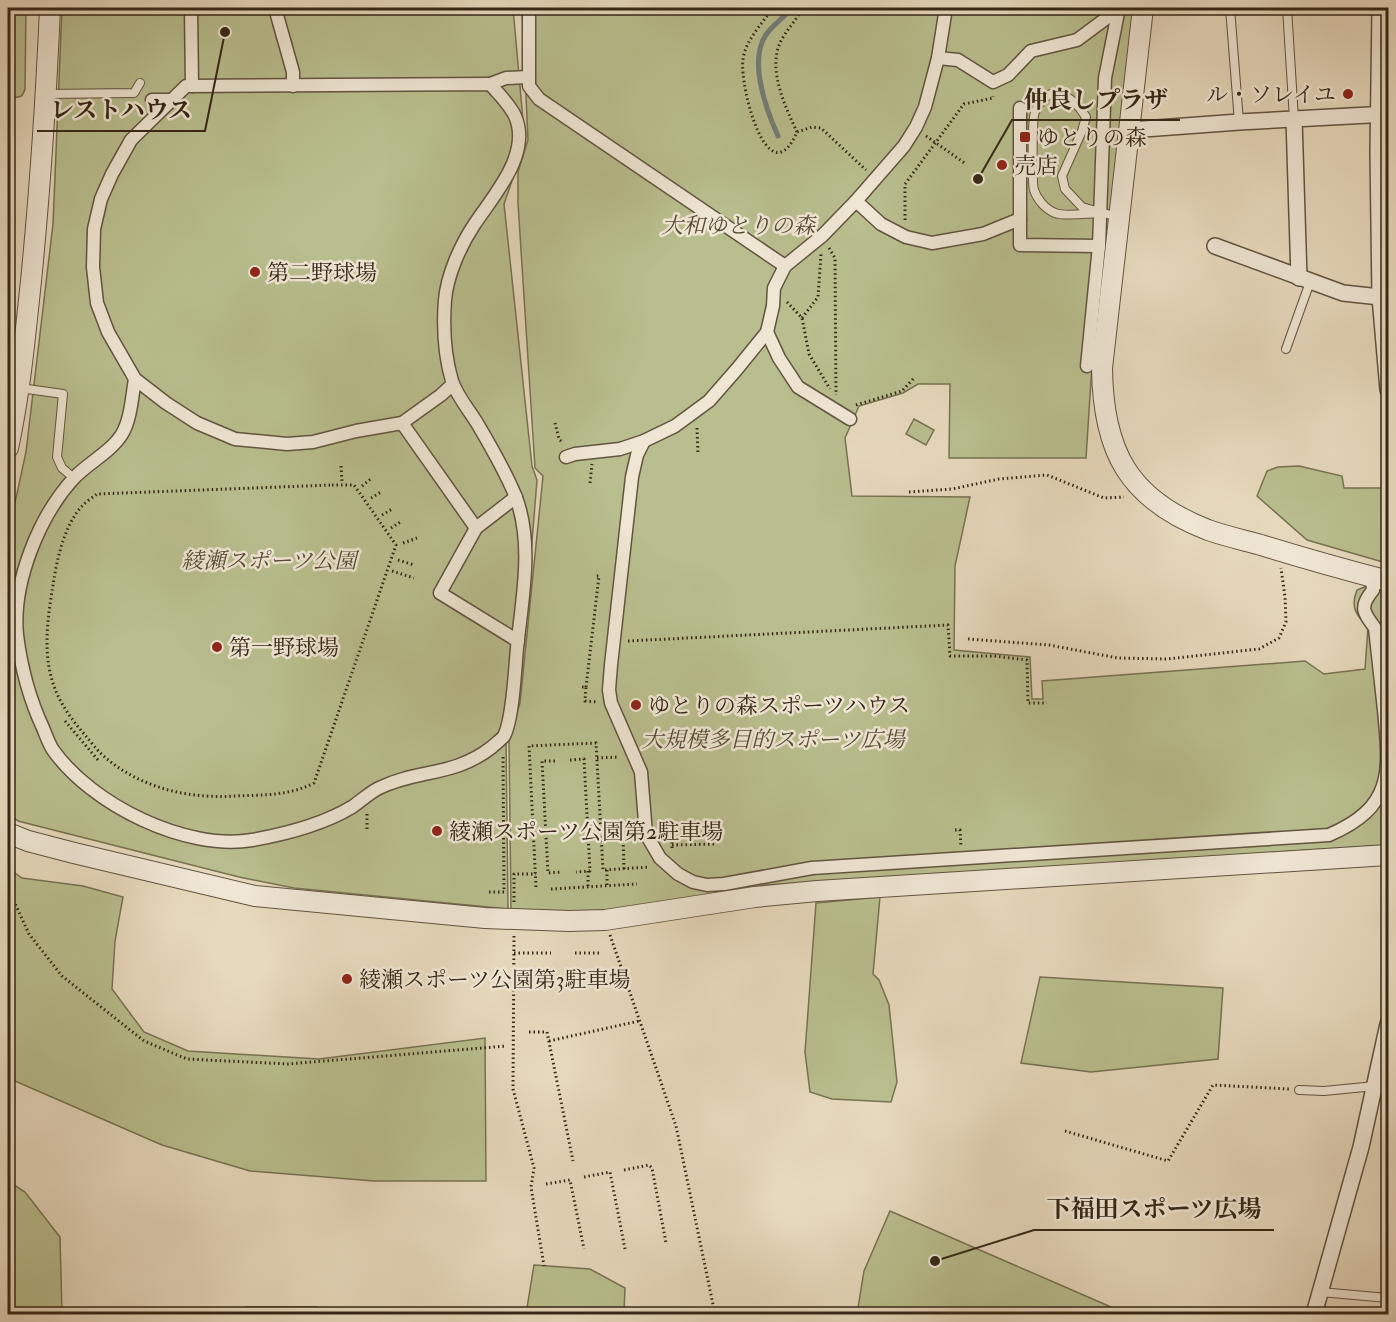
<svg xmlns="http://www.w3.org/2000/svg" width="1396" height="1322" font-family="'IM FELL Double Pica','Noto Serif JP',serif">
  <rect width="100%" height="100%" fill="#e7d9bd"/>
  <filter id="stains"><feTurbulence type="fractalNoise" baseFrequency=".00333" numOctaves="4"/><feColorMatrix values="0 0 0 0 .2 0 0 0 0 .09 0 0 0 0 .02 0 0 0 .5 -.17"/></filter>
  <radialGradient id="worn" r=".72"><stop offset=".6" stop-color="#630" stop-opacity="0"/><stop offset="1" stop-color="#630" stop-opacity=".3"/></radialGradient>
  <!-- green -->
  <g fill="#b9be8e" stroke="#777252" stroke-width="1.5">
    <path d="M8,8h18l-1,81c-2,6 -3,9 -11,8 -12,-18 -7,-67 -6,-89z"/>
    <path d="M62,8h451l12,135 -21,61 28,262 5,14 -18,221 -13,39 2,169 -214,-21 -55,-11 -221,-56 -10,-8v-278l18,-83 27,-228z"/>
    <path d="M522,8h613l-43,357 -6,93h-137l1,-74h-32l-15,9 -44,13 -14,32 7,58 118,1 -15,69 -1,84 76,7 2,42h11l-1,-18 263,-20 19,13 41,-5 3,-42c-12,-12 -18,-20 -11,-37l12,-5h11l8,9v251l-622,40 -144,25 -66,3 -45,-3 -2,-171 11,-36 23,-227 -8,-8 -17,-265v-31l10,-32z"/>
    <path d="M914,419l20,11 -8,15 -20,-11z"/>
    <path d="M1299,466l43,10 2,12h44v74l-2,1 -79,-23 -50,-44 10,-25 11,-4z"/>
    <path d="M8,868l14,10 61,8 40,11 -8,44 -3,48 32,43 44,19 131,8 166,-21 1,143h-112l-124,-10 -88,-26 -154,-67z"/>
    <path d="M880,897l-7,77 6,6 10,25 8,77 -6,20 -59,-3 -22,-7 -5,-40 11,-149z"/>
    <path d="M1040,977l183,11 -5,71 -127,13 -70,-9z"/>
    <path d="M8,1181l17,11 35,45 2,77h-54z"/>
    <path d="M890,1211l221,96 -3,7h-251l7,-43z"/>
    <path d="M534,1265l56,4 35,19 -1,26h-98z"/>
    <path d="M246,1307h71l5,7h-77z"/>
  </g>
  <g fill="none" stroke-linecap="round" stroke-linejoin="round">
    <!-- stream -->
    <path stroke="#727e78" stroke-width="5" d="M778,136c-12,-27 -31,-78 -10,-104 7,-9 17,-15 23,-24"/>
    <!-- service casing -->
    <g stroke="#625440" stroke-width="10">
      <g id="service">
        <path d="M1230,8l9,114"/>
        <path d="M1287,8l7,111"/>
        <path d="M46,94l88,-1 6,-10"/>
        <path d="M1101,213c-12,0 -37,4 -46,0 -10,-4 -18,-14 -21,-23 -2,-7 -2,-73 1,-78 14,-32 37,-17 51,5l-4,14 -20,45 3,13 17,18 36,10"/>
        <path d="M1286,349l24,-67"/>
        <path d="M20,388l43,6 -6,63 5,11 12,10"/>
        <path d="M1299,1090l25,1 51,-5"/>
        <path d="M1320,1292l68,6"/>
      </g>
    </g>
    <!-- pedestrian casing -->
    <g stroke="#625440" stroke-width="15">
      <g id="pedestrian">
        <path d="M191,8l1,78"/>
        <path d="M275,8l18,64v14"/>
        <path d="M529,8v78l10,13 246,167"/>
        <path d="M938,58l20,2 35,22 15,-7 23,-24 46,-11 31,-23 5,-9"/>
        <path d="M490,84l16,-6 22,-1"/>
        <path d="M152,100h20"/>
        <path d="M1020,108v137l79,1 6,-168 14,-70"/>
        <path d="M856,201l25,23 25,13 26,6 51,-9 37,-15"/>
        <path d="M767,332l12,26 19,29 52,32"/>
        <path d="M1087,366l12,-120"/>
        <path d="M135,379c-3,17 -4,40 -13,55 -11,18 -34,29 -48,44 -35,38 -62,105 -57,157 4,32 12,63 26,93 3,7 6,16 10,22 39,55 133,101 199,90 34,-6 70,-15 100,-33 9,-6 17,-14 27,-19 39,-19 75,-11 113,-41 3,-3 10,-8 12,-11 9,-17 11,-67 13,-88 5,-49 17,-106 -2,-153 -10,-24 -25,-50 -38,-72 -8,-13 -20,-27 -25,-42 -7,-24 -9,-55 -7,-81 2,-24 15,-54 29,-75 19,-29 58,-71 41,-109 -5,-11 -17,-23 -25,-32l-304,2 -55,54 -19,34 -11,25 -7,30 -1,38 4,36 11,29 27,47 31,24 31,20 38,16 52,5 26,-2 43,-11 46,-8 39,-28 12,-11"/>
        <path d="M402,423l74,105"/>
        <path d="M644,441l-7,14 -5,22 -21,188 -2,25 2,13 30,69 5,62 14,24 18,16 15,8 14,3 17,-1 88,-16 517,-33c65,-28 61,-63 55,-125 -3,-27 -6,-55 -9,-82 -12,-16 -16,-21 -2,-38l-1,-13"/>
        <path d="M566,457l9,-3 45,-5 24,-8 31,-15 34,-25 28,-32 30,-37 6,-26 1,-18 11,-22 37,-30 34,-35 48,-55 12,-19 9,-20 13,-49 8,-50"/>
        <path d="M516,497l-40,31 -36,65 78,48"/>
      </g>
    </g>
    <!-- minor casing -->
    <g stroke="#625440" stroke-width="18">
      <g id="minor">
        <path d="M1380,8l-2,144 2,145 8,93"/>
        <path d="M1294,119l5,159"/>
        <path d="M1130,130l109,-8 149,-8"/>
        <path d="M1215,246l128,47 37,4"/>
        <path d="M1314,1314l47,-167 27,-123"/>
      </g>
    </g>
    <!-- tertiary casing -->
    <g stroke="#625440" stroke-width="22">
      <g id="tertiary">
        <path d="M1143,8l-41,360c1,83 26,131 106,162 17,6 35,10 53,15 42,13 85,25 127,36"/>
        <path d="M8,448c12,-55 17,-111 23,-167 9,-91 15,-182 19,-273"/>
        <path d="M8,833l20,8 46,12 181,43 230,22 84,3 36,-1 150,-23 62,-6 571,-36"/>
      </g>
    </g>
    <!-- path -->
    <g stroke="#352716" stroke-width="3" stroke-dasharray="1.5 3" stroke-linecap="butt">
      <path d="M772,8c-10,17 -26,31 -29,51 -4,27 25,139 54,73l15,-5 9,1 45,42"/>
      <path d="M797,132c-12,-26 -31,-65 -15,-93 6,-11 15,-19 20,-31"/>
      <path d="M926,136l40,28"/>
      <path d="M905,220v-36l59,-80 29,-6v-2"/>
      <path d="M829,248l6,10 1,137"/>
      <path d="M787,302l15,16 7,36 21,35"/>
      <path d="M802,318l16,-21 3,-43"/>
      <path d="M856,405l46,-14 13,-14"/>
      <path d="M555,423l4,16 4,4"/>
      <path d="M697,428l1,25"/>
      <path d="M341,466l1,15"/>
      <path d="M590,483l2,-19"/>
      <path d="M332,485h22l42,60 -82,238c-25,13 -52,12 -80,13 -45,3 -93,-8 -128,-38 -8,-6 -15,-16 -21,-23 -14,-16 -27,-34 -33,-55 -9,-30 -4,-64 1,-95 4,-26 11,-60 30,-80 4,-4 10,-8 14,-11z"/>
      <path d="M362,486l10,-8"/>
      <path d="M909,492l43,-3 47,-10 48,-4 57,23 20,-1"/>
      <path d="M371,498l10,-6"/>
      <path d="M382,515l10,-6"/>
      <path d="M391,528l11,-7"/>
      <path d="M403,543l14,-5"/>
      <path d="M398,560l16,5"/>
      <path d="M392,571l22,7"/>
      <path d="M968,639l81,6 69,13 49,1 92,-10 20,-11 7,-16 -1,-25 -4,-29"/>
      <path d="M628,641l320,-16 2,31h44l33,4 1,43h19"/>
      <path d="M582,687h4l-1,14 12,1"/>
      <path d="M586,687l13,-111h-4"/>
      <path d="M65,721l33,39"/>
      <path d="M597,758l22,-1"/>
      <path d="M570,760l14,-1 6,112 -14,1"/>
      <path d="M555,761h-13l6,112 14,-1"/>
      <path d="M367,814v16"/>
      <path d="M955,830h5l1,17"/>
      <path d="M623,836l1,33"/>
      <path d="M672,842v9"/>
      <path d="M672,845l45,-1"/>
      <path d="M607,870v16"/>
      <path d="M588,871v16"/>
      <path d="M536,887l-7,-141 67,-3 7,127 46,-3"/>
      <path d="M8,888l21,46 33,42 82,65 43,18 101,5 218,-18"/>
      <path d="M551,889l86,-5"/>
      <path d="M489,892h15l-1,-138"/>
      <path d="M514,902v-28h22"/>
      <path d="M610,935l66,191 39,188"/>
      <path d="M514,936l-1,153 21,79 -3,19 13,79"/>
      <path d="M514,953h37"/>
      <path d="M575,953h24"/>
      <path d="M529,1032h18l26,129"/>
      <path d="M549,1041l90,-20"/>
      <path d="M1065,1131l103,30 45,-76 76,4"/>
      <path d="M624,1170l25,-5 3,3 14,75"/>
      <path d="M584,1177l26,-5 15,77"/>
      <path d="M546,1184l24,-4 14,69"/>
    </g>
    <!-- service -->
    <use href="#service" stroke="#efe6d4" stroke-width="8"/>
    <!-- pedestrian -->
    <use href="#pedestrian" stroke="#efe6d4" stroke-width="12"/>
    <!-- minor -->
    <use href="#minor" stroke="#efe6d4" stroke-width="15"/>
    <!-- tertiary -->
    <use href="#tertiary" stroke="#efe6d4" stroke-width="20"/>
  </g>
  <!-- markers -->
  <g fill="#8f2418" stroke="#efe6d4" stroke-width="2">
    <circle cx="1348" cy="94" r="6"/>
    <rect x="1019" y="131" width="12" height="12" rx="3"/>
    <circle cx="1002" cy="165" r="6"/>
    <circle cx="255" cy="272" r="6"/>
    <circle cx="217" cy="647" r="6"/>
    <circle cx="636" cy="705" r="6"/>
    <circle cx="437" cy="831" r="6"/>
    <circle cx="347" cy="979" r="6"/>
  </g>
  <g text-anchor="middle" stroke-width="5" stroke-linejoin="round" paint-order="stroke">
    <!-- poi labels -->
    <g font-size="22" fill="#352716" stroke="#efe6d4" text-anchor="start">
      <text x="1336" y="102" text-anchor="end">ル・ソレイユ</text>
      <text x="1037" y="145">ゆとりの森</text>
      <text x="1014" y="173">売店</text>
      <text x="267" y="280">第二野球場</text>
      <text x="229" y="655">第一野球場</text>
      <text x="648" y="713">ゆとりの森スポーツハウス</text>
      <text x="449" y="839">綾瀬スポーツ公園第2駐車場</text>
      <text x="359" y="987">綾瀬スポーツ公園第3駐車場</text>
    </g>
    <!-- park labels -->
    <g font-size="22" font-style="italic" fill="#564d34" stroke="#efe6d4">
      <text x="738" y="233">大和ゆとりの森</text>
      <text x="269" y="568">綾瀬スポーツ公園</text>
      <text x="773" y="747">大規模多目的スポーツ広場</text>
    </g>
  </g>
  <!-- callouts -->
  <path fill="none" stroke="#352716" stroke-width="2" d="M978 179L1012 120H1180M225 32L205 131H37M935 1261L1034 1230H1274"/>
  <g fill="#352716" stroke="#efe6d4" stroke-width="2">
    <circle cx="978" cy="179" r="6"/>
    <circle cx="225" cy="32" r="6"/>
    <circle cx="935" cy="1261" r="6"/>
  </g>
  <g font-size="24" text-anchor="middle" font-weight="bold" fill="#352716" stroke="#efe6d4" stroke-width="5" stroke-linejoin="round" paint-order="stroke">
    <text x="1096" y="108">仲良しプラザ</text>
    <text x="121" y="118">レストハウス</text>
    <text x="1154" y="1217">下福田スポーツ広場</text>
  </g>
  <!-- margin -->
  <rect width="1396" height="1322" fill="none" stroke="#e7d9bd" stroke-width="30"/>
  <rect x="9" y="9" width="1378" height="1304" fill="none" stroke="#352716" stroke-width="3"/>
  <rect x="15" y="15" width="1366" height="1292" fill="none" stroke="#352716" stroke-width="1.5"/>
  <rect width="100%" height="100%" filter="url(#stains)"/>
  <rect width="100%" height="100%" fill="url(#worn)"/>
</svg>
